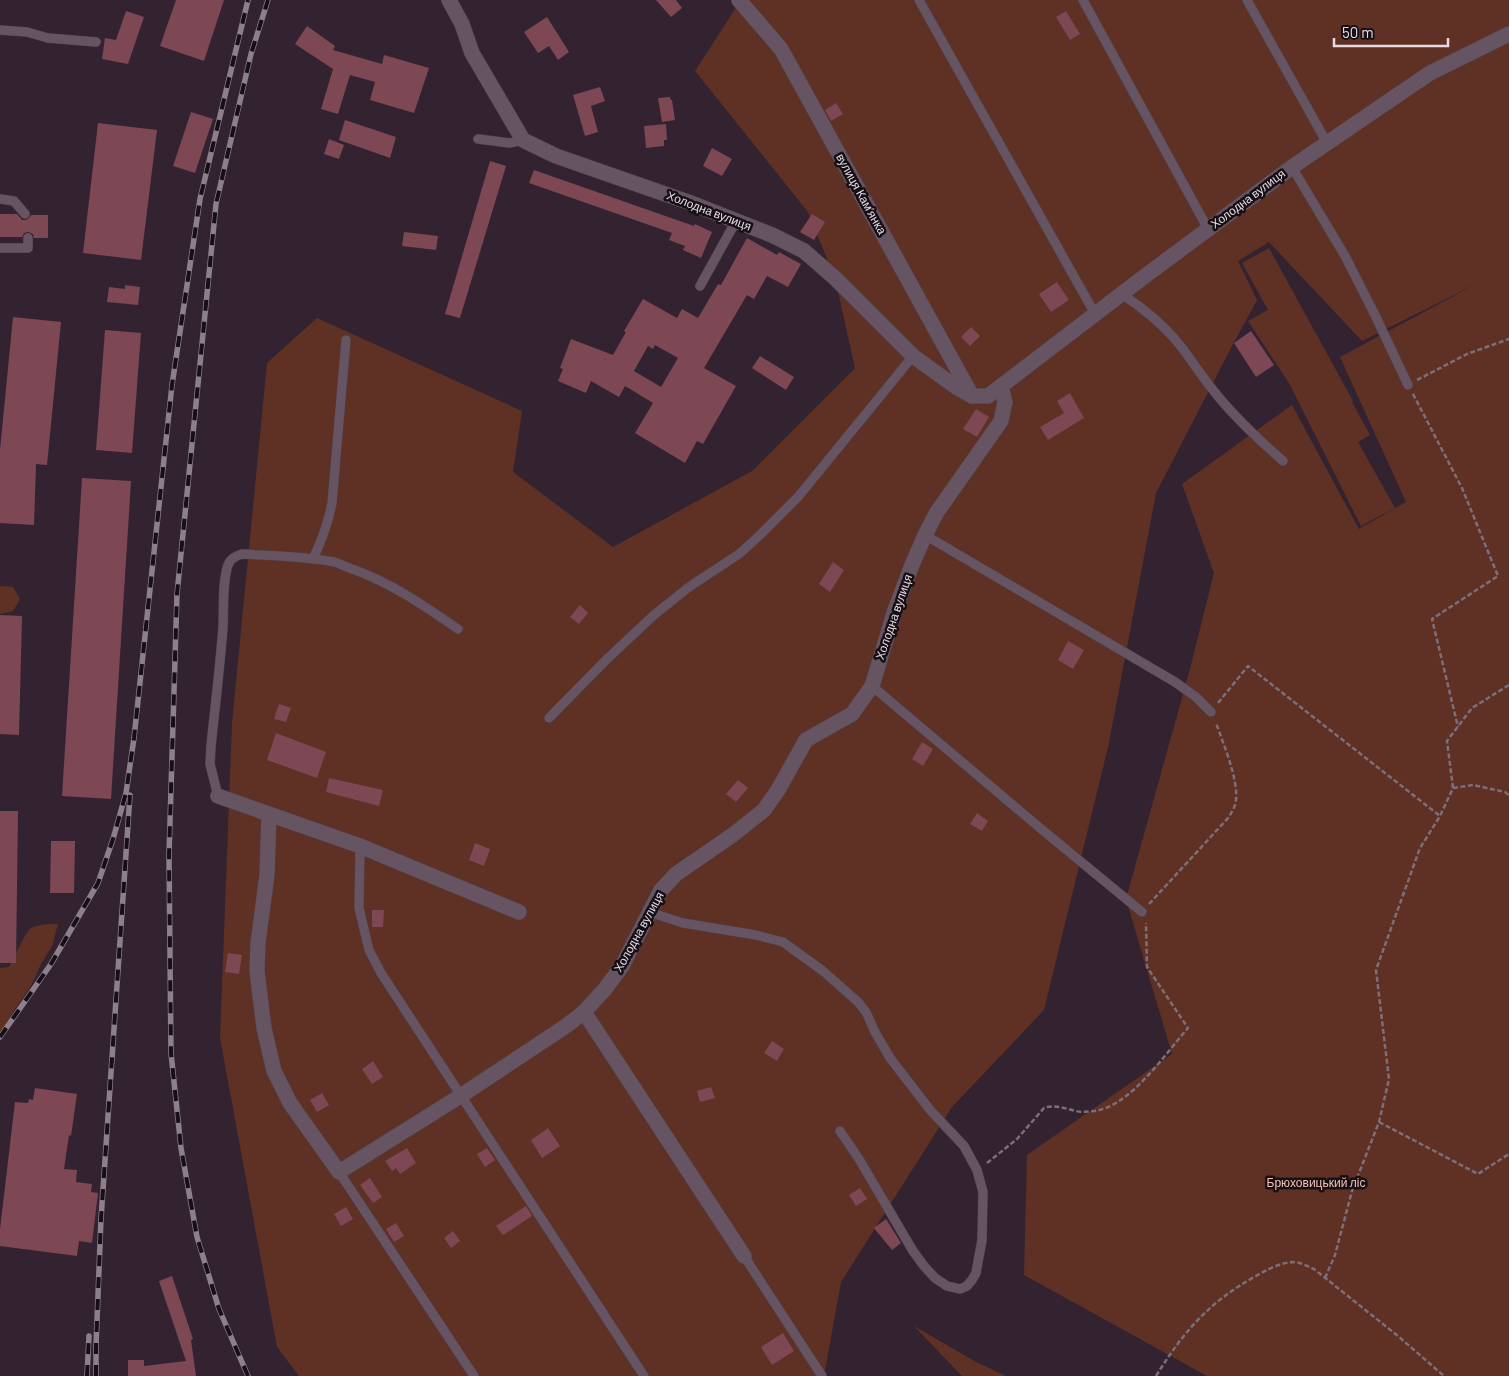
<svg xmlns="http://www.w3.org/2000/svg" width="1509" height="1376" font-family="Barlow,sans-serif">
  <rect width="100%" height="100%" fill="#332330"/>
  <!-- green -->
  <g fill="#5e3124">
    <path d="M741,0h768v1376h-302l-183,-101 3,-120 145,-101 -46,-155 64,-230 24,-96 -32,-89 110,-79 67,124 47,-27 -66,-145 138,-74 -116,58 -93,-99 -31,19 19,39 -24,44 -77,149 -47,250 -65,267 -92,97 -111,175 -17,94h-525l-22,-29 -57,-309 12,-315 35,-360 50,-45 205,93 -9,61 100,75 139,-76 103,-103 -20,-90 -27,-66 -113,-141z"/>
    <path d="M1269,248l84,153 -1,1 18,33 -12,7 37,66 -34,18 -72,-143 -41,-62 20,-11 -26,-47z"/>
    <path d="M0,586l13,1 7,12 -7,12 -13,3z"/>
    <path d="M47,924h11l-6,22 -11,18 -10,22 -18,26 -13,22v-66l9,-1c5,-8 16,-35 22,-39 4,-2 11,-3 16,-4z"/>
    <path d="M914,1326l62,36 30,14h-44z"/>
  </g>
  <!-- building -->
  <g fill="#7d4753" fill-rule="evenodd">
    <path d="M176,0h48l-20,61 -44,-15z"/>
    <path d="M656,0h20l6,8 -11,9z"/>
    <path d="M126,11l18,6 -16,47 -26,-5 3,-21 11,2z"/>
    <path d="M1066,11l14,23 -10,6 -14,-23z"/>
    <path d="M547,17l22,35 -11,8 -9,-14 -11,7 -14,-21z"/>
    <path d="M307,26l28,20 -2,4 49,14 2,-9 45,13 -15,45 -44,-13 5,-18 -25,-7 -12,39 -17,-5 12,-40 -38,-25z"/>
    <path d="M600,87l5,14 -14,5 7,26 -13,4 -12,-41z"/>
    <path d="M670,97l1,3h1l3,20 -13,2 -4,-24z"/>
    <path d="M836,103l7,11 -12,7 -6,-11z"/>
    <path d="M191,112l22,7 -18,54 -22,-7z"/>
    <path d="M345,120l51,17 -6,21 -51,-18z"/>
    <path d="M98,123l59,7 -16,130 -58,-7z"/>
    <path d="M666,124l1,16h-3v6l-18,2 -2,-22z"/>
    <path d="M329,139l15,6 -5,14 -15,-5z"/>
    <path d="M712,148l20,11 -10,17 -19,-10z"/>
    <path d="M490,161l16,5 -46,152 -15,-4z"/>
    <path d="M534,170l160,56 1,-2 17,8 -11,26 -18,-8 2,-4 -16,-6 3,-7 -143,-50z"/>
    <path d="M0,214h17l5,6h4l3,-2 2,-3h17v23h-14l-1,-4 -5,-2 -4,1 -2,4h-22z"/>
    <path d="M812,214l13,8 -11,18 -14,-8z"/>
    <path d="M404,232l34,4 -2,14 -34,-4z"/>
    <path d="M747,238l30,17 2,-3 22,12 -13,23 -21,-11 -13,23 -7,-4 -43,73 32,18 -33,58 -6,-3 -12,22 -50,-30 18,-30 -28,-17 -6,11 -28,-16 -5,12 -28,-12 5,-12 -3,-1 11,-29 42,16 13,-23 -2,-1 19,-32 34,19 5,-9 16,9 20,-34 3,1zM655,345l23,13 -17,29 -27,-16 14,-25 5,3z"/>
    <path d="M1057,282l12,18 -18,12 -12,-18z"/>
    <path d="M125,285l15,2 -2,18 -31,-3 2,-15 16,2z"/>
    <path d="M13,317l48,5 -14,143 -11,-1 -2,61 -34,-2v-73z"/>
    <path d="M971,327l9,9 -10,10 -9,-9z"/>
    <path d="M105,330l36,3 -9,120 -36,-3z"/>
    <path d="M1251,331l23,34 -18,12 -22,-34z"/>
    <path d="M760,356l34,21 -8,13 -34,-22z"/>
    <path d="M1070,393l14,25 -36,22 -8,-13 24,-14 -7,-12z"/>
    <path d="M976,409l13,8 -12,20 -14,-8z"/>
    <path d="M82,478l49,3 -20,318 -49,-3z"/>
    <path d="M833,562l11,8 -14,22 -11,-8z"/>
    <path d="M580,605l8,8 -9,11 -9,-7z"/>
    <path d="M0,615l22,1 -3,119 -19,-1z"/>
    <path d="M1068,641l16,9 -11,19 -15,-9z"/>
    <path d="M279,704l12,4 -5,14 -12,-3z"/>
    <path d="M276,733l50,19 -9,26 -50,-18z"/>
    <path d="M922,742l11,7 -10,17 -11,-7z"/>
    <path d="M329,778l54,12 -4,16 -53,-14z"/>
    <path d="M738,780l10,8 -12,14 -10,-8z"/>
    <path d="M0,811h18l-2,152h-16z"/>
    <path d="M977,813l11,8 -6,10 -12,-7z"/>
    <path d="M51,841h24l-1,52h-24z"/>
    <path d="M475,843l15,6 -6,17 -15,-6z"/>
    <path d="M372,910h12l-1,17h-11z"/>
    <path d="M228,953l14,2 -3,19 -14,-2z"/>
    <path d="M772,1041l12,8 -7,12 -13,-8z"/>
    <path d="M373,1061l10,16 -11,7 -10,-15z"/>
    <path d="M711,1087l4,11 -15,4 -3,-11z"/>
    <path d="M35,1088l42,6 -6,42 -2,-1 -5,34 13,1 -1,12 16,2 -1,8 7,1 -6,50 -13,-2 -2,15 -77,-10v-17l15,-127 13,1 1,-4 4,1z"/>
    <path d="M322,1093l7,12 -12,7 -7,-12z"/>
    <path d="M548,1128l12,18 -18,12 -11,-18z"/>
    <path d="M407,1148l9,15 -16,11 -4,-6 -4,3 -7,-10z"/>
    <path d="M487,1148l8,12 -10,7 -8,-13z"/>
    <path d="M370,1178l12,19 -9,6 -13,-18z"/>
    <path d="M860,1188l7,11 -11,7 -7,-11z"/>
    <path d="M526,1206l6,10 -29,19 -7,-9z"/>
    <path d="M346,1207l7,12 -12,7 -7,-12z"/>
    <path d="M886,1219l15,24 -9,7 -18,-22z"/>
    <path d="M396,1223l8,13 -10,6 -8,-13z"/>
    <path d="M453,1231l7,10 -9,7 -7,-10z"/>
    <path d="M172,1276l21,63 -2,1 5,36h-68v-16h16v6l42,-5 -27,-80z"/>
    <path d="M783,1333l11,18 -22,14 -11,-18z"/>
  </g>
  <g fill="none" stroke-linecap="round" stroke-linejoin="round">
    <!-- lane casing -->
    <g stroke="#4f424d" stroke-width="10">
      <g id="lane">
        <path d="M919,0l176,314"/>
        <path d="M1083,0l125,229"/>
        <path d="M1247,0l80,143"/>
        <path d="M0,30l27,2 21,6 48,4"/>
        <path d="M478,139l32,4 13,-3"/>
        <path d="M1292,167l53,89 30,59 33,70"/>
        <path d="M0,199l14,2 11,13"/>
        <path d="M0,248h28v-10"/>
        <path d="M700,286l36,-65"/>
        <path d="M1122,294c19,13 37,27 52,44 14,16 25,35 39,52 20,26 45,49 70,71"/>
        <path d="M925,535l250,147 21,15 15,15"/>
        <path d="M313,559c9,-19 15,-35 19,-56l14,-163"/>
        <path d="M872,686l168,142 102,84"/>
        <path d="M549,718l57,-58 48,-45 35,-28 50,-33 20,-18 39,-39 115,-141"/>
        <path d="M218,796l-8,-32 1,-18c4,-39 9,-79 12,-119 1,-20 -1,-43 5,-62 3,-7 8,-9 14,-11 31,2 62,2 92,8 7,2 14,6 21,8 38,14 71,37 103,59"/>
        <path d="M360,846l-1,62 10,42 12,23 263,403"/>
        <path d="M649,912l34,11 73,12 27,7 40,29 35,31 8,10 9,20 15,26 41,53 33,35 13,24 6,22 -1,48 -6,33 -4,7 -5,6 -7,3 -13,-3 -12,-8 -11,-12 -11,-15 -54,-92 -19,-28"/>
        <path d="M339,1172l135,204"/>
        <path d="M744,1256l78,120"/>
      </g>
    </g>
    <!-- street casing -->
    <g stroke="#4f424d" stroke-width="16">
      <g id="street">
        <path d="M449,0l13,24 10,29 51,87 33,16 132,46 84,33 32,16 31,27 78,78 43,31 16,9h16l157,-120 147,-109 138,-94 79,-39"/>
        <path d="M739,0l42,49 191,347"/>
        <path d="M218,796l142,50 159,66"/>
        <path d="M269,814l-2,61 -9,68 -1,28 7,57 10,43 16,32 49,69 123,-77 104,-69 18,-14 21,-23 17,-23 39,-76 15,-16 58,-40 30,-24 14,-20 28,-50 46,-26 20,-28 22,-73 18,-48 13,-30 12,-23 64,-91 4,-19 -4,-16"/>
        <path d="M584,1012l160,244"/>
      </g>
    </g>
    <!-- path -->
    <g stroke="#7d6f7a" stroke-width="2.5" stroke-dasharray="5 2.5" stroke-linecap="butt">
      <path d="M1417,380l50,-26 42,-15"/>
      <path d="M1413,394l49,94 36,88 -66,43 26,108"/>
      <path d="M1218,703l30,-37 192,150"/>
      <path d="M1453,788l20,-3 32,7 4,3"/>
      <path d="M1149,904l80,-87c3,-6 7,-11 7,-18 2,-21 -13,-56 -20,-76"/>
      <path d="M1379,1122l99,52 31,-20"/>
      <path d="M987,1163l30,-24 27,-31c12,-5 26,3 38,4 4,0 8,-1 12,-1 36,-4 71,-57 94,-83l-41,-61 -1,-44"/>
      <path d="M1325,1278l10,-23 17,-64 27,-69 10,-43 -13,-109 44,-122 20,-32 13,-28 -6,-47 25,-33 37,-23"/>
      <path d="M1156,1376c28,-45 53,-74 100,-100 10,-6 24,-13 36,-14 8,0 15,4 22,7l84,67 46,40"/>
    </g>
    <!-- lane -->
    <use href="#lane" stroke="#665462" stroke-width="9"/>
    <!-- street -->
    <use href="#street" stroke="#665462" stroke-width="15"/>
    <!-- rail casing -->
    <g stroke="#8e808b" stroke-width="5.5">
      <g id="rail">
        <path d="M0,1037l51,-73 47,-81 15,-44 13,-46 8,-55 38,-353 28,-186 48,-199"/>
        <path d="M87,1376l2,-40"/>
        <path d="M96,1376v-30l5,-127 29,-424"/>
        <path d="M248,1376l-29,-67 -22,-72 -16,-89 -10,-95 -2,-198 8,-261 39,-390 35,-150 17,-54"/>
      </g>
    </g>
    <!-- rail -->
    <use href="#rail" stroke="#160f15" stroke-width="4" stroke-dasharray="11" stroke-linecap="butt"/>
  </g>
  <g text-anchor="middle" stroke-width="5" stroke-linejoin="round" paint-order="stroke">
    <!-- street labels -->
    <g font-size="12" fill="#e5dae2" stroke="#160f15">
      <text transform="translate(861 194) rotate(61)" y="4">вулиця Камʼянка</text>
      <text transform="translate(1248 199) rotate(-37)" y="4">Холодна вулиця</text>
      <text transform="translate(709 211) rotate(21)" y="4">Холодна вулиця</text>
      <text transform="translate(894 617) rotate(-71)" y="4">Холодна вулиця</text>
      <text transform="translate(639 932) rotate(-61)" y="4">Холодна вулиця</text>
    </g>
    <!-- park labels -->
    <g font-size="12" fill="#f7c2b3" stroke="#160f15">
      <text x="1316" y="1187">Брюховицький ліс</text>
    </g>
  </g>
  <!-- scale -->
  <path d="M1334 38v8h114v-8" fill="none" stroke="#e5dae2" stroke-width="2.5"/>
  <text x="1342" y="38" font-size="15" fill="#e5dae2" stroke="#160f15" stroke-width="4" paint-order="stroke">50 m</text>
</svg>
